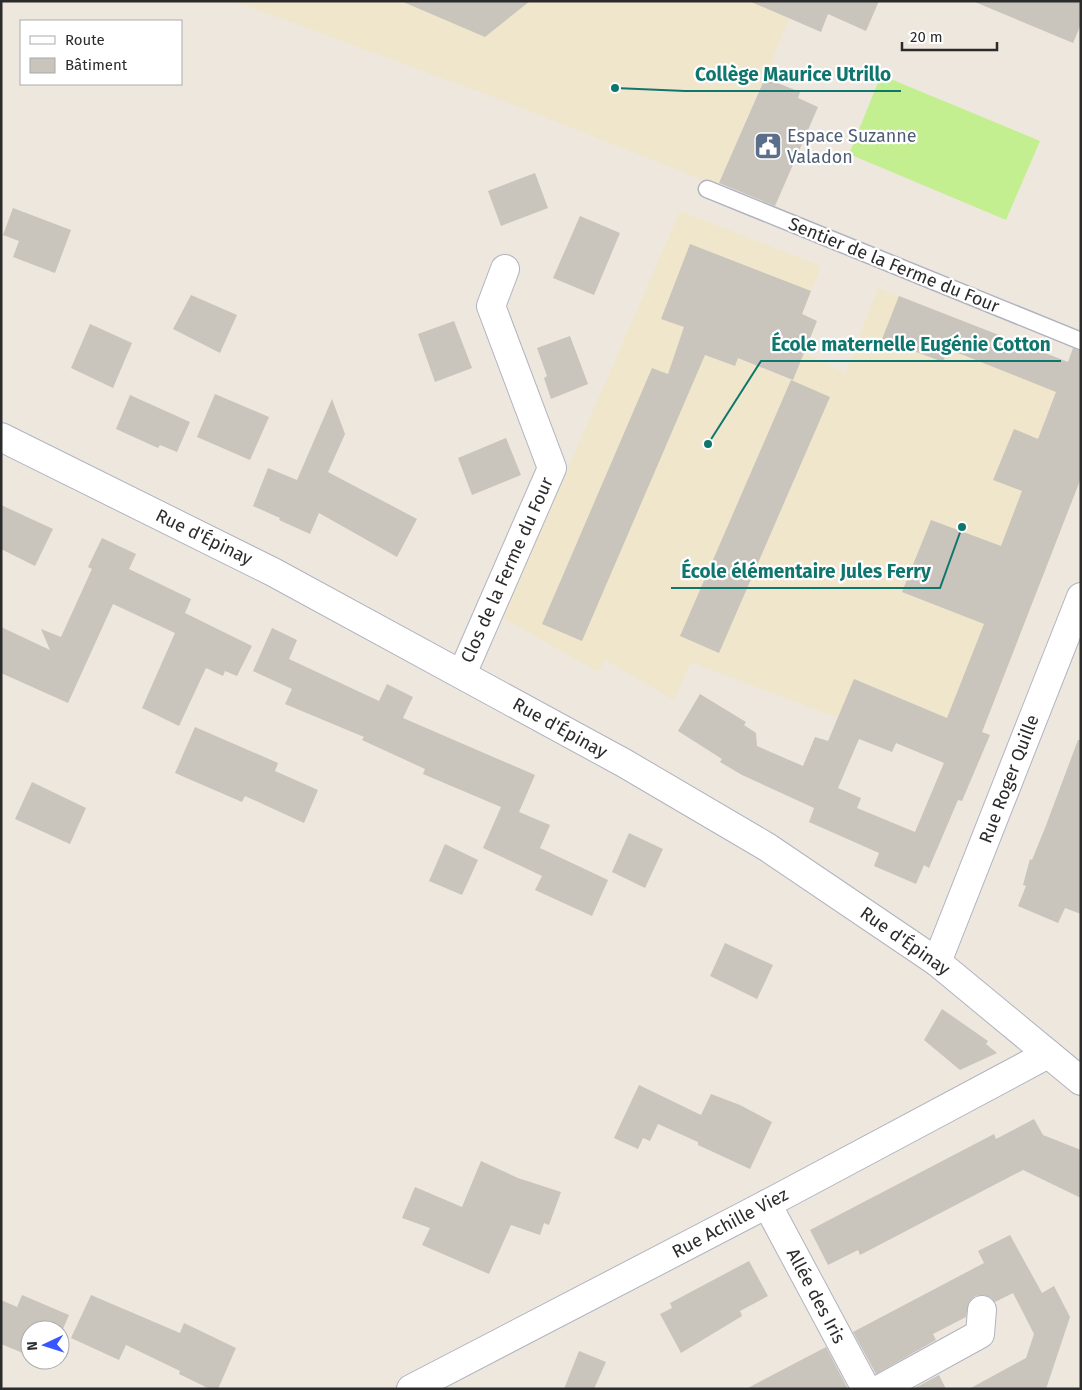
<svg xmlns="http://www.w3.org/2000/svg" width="1082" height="1390" font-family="'Fira Sans',sans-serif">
  <rect width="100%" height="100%" fill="#eee7dd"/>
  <!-- education -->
  <g fill="#f0e6cb">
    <path d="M234,1h563l-79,185 -222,-88z"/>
    <path d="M680,211l141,55 -19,48 15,7 -13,32 41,20 33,-85 203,79v111l-99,255 -127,-53 -17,38 -147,-56 -17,38 -69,-40 -7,12 -95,-54z"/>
  </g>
  <!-- pitch -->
  <path fill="#c4ef91" d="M881,75l159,66 -34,79 -157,-66z"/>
  <!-- building -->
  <g fill="#c9c4bc" fill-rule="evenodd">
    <path d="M401,1h129l-45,36z"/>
    <path d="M749,1h130l-13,30 -38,-17 -7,18z"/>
    <path d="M1081,1v23l-8,19 -98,-41z"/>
    <path d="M765,78l35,14 -2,6 20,9 -43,99 -56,-23z"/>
    <path d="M535,173l13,35 -47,18 -13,-35z"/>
    <path d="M13,208l58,22 -16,43 -42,-16 6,-16 -16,-6z"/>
    <path d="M580,216l40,17 -26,62 -41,-17z"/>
    <path d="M690,244l121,47 -9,23 15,7 -24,59 -55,-22 -3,8 -30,-11 -123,286 -40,-17 110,-256 16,6 16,-47 -23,-8z"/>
    <path d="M191,295l46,20 -17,38 -47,-24z"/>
    <path d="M899,296l169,66 5,-14 8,3v127l-99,254 8,3 -28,66 -4,-1 -29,68 -5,-3 -8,19 -42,-18 5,-13 -70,-31 5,-14 -72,-33 -22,-13 2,-3 -44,-28 22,-37 46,28 -2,3 12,8 1,13 46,20 12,-29 13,4 26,-62 93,39 37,-94 -82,-32 29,-72 70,26 21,-55 -29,-11 21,-51 24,10 18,-47 -108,-43 -5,13 -61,-23zM859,739l33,13 4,-9 48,20 -29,69 -58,-24 4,-10 -23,-10z"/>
    <path d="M454,321l18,47 -37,14 -17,-48z"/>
    <path d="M90,324l42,19 -19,45 -42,-20z"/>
    <path d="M570,336l18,48 -37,15 -7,-21 3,-2 -10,-28z"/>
    <path d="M791,380l39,17 -111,256 -39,-17z"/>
    <path d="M215,394l54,23 -19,43 -53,-23z"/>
    <path d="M130,395l60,27 -13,30 -17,-7 -2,3 -42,-19z"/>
    <path d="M332,399l13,35 -17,38 89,47 -20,38 -78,-44 -9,21 -31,-14 1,-2 -27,-12 15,-38 29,12z"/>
    <path d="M506,438l15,37 -49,20 -14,-37z"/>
    <path d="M1,505l52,24 -18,37 -34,-17z"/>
    <path d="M102,538l34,16 -7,15 62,30 -6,14 67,33 -15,30 -12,-5 -2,5 -17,-8 -27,58 -37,-18 33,-75 -62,-29 -45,99 -67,-30v-46l49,23 -9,-21 20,8 31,-68 -4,-2z"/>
    <path d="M272,628l25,12 -8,19 90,42 8,-17 26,13 -10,21 132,57 -16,37 31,13 -10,23 68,32 -16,36 -57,-26 7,-14 -59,-28 18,-41 -78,-33 2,-5 -63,-29 2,-3 -79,-33 7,-15 -39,-18z"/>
    <path d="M195,727l83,36 -3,8 43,19 -14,33 -59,-27 -3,6 -67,-29z"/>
    <path d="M1078,740h3v174l-16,-6 -7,15 -40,-17 8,-20 -3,-1 7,-26 2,1 13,-32z"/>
    <path d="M32,782l54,26 -16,36 -55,-25z"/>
    <path d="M629,833l34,16 -18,39 -33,-16z"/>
    <path d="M445,844l33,16 -16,35 -33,-14z"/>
    <path d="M725,943l48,22 -16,34 -47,-23z"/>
    <path d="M942,1009l46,32 -2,3 11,9 -37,17 -36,-30z"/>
    <path d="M639,1085l62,30 10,-21 29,11 32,17 -22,47 -52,-24v-3l-40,-18 -8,17 -7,-3 -5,11 -24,-11z"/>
    <path d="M1034,1119l9,16 38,15v48l-58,-28 -163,85 -2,-5 -30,15 -18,-35 184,-96 2,5z"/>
    <path d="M481,1161l37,17 43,14 -12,33 -5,-2 -4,12 -29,-10 -22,49 -67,-29 8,-17 -28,-10 13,-31 47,20z"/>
    <path d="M1010,1235l32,58 12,-7 16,31 -24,72h-77l57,-31 8,-24 -21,-41 -18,9 -5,-5 -6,-2 -9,1 -6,6 -3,15 -33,17 3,6 -60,34 -23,-42 131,-69 -6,-12z"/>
    <path d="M749,1261l19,35 -28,15 2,5 -61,37 -21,-39 12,-6 -2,-5z"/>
    <path d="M22,1295l47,20 -9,21v-6h-30v26l-29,-12v-44l16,7z"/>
    <path d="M91,1295l89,38 4,-10 52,25 -18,41h-8l-31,-15 1,-3 -54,-26 -7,15 -48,-22z"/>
    <path d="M826,1347l22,42h-102z"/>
    <path d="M579,1351l27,11 -12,27h-30z"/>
    <path d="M939,1375l7,14h-33z"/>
  </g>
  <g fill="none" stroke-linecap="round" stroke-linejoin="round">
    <!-- service casing -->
    <g stroke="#b1b3c0" stroke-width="19">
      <path id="service" d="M707,189l374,152"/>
    </g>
    <!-- minor casing -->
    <g stroke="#b1b3c0" stroke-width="30">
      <g id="minor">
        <path d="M462,674l90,-206 -61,-162 14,-37"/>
        <path d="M937,962l144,-365"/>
        <path d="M767,1204l99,185"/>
        <path d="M411,1389l356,-185 281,-150"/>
        <path d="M880,1389l100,-55 2,-24"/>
      </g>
    </g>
    <!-- secondary casing -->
    <g stroke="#b1b3c0" stroke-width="30">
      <path id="secondary" d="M1,437l272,135 351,191 143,84 170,115 144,119"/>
    </g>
    <!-- service -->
    <use href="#service" stroke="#fff" stroke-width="16"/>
    <!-- minor -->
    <use href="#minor" stroke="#fff" stroke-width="28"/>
    <!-- secondary -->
    <use href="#secondary" stroke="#fff" stroke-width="28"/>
  </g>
  <!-- icons -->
  <defs>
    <g id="civic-square" transform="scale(1.4375)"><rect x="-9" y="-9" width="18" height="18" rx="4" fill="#5c6f8a" stroke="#fff"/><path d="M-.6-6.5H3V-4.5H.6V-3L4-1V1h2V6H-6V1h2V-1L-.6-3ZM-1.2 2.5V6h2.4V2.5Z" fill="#fff"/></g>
  </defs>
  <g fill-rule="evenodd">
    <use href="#civic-square" x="768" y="146"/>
  </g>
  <g text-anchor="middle" stroke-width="4.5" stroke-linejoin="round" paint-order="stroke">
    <!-- service labels -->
    <g font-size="18" fill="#4e5e75" stroke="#fff" text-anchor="start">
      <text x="787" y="142">Espace Suzanne<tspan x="787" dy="21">Valadon</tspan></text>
    </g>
    <!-- street labels -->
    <g font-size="18" fill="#2b2b2b" stroke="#fff">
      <text transform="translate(894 265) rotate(22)" y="6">Sentier de la Ferme du Four</text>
      <text transform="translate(204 537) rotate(26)" y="6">Rue d'Épinay</text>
      <text transform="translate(507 570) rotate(-66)" y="6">Clos de la Ferme du Four</text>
      <text transform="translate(560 728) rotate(29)" y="6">Rue d'Épinay</text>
      <text transform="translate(1009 779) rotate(-69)" y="6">Rue Roger Quille</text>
      <text transform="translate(905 941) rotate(35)" y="6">Rue d'Épinay</text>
      <text transform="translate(730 1223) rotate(-28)" y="6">Rue Achille Viez</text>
      <text transform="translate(816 1296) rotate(62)" y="6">Allée des Iris</text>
    </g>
  </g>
  <!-- callouts -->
  <path fill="none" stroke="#0f766e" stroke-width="2" d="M615 88L685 91H901M708 444L761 361H1061M962 527L940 588H671"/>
  <g fill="#0f766e" stroke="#fff" stroke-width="2">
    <circle cx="615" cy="88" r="5"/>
    <circle cx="708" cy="444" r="5"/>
    <circle cx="962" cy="527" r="5"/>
  </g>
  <g font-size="19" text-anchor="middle" font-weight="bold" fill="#0f766e" stroke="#fff" stroke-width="4.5" stroke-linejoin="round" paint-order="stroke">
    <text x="793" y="81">Collège Maurice Utrillo</text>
    <text x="911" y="351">École maternelle Eugénie Cotton</text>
    <text x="806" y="578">École élémentaire Jules Ferry</text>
  </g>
  <!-- border -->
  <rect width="1082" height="1390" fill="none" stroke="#2b2b2b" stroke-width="5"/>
  <!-- legend -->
  <rect x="20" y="20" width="162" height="65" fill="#ffffff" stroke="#aaaaaa"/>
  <rect x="30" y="36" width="25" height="8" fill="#ffffff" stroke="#aaaaaa"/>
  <text x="65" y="45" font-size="15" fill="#2b2b2b">Route</text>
  <rect x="30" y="58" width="25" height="15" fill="#c9c4bc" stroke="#aaaaaa"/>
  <text x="65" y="70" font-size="15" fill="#2b2b2b">Bâtiment</text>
  <!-- north arrow -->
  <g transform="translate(45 1345) rotate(266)"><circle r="24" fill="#ffffff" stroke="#aaaaaa"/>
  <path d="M0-4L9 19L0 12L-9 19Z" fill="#3856ff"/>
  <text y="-8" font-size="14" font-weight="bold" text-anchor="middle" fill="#2b2b2b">N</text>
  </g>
  <!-- scale -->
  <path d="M902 42v8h95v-8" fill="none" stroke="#2b2b2b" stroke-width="2.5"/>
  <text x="910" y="42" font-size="15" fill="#2b2b2b" stroke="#ffffff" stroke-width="4" paint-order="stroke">20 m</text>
</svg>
